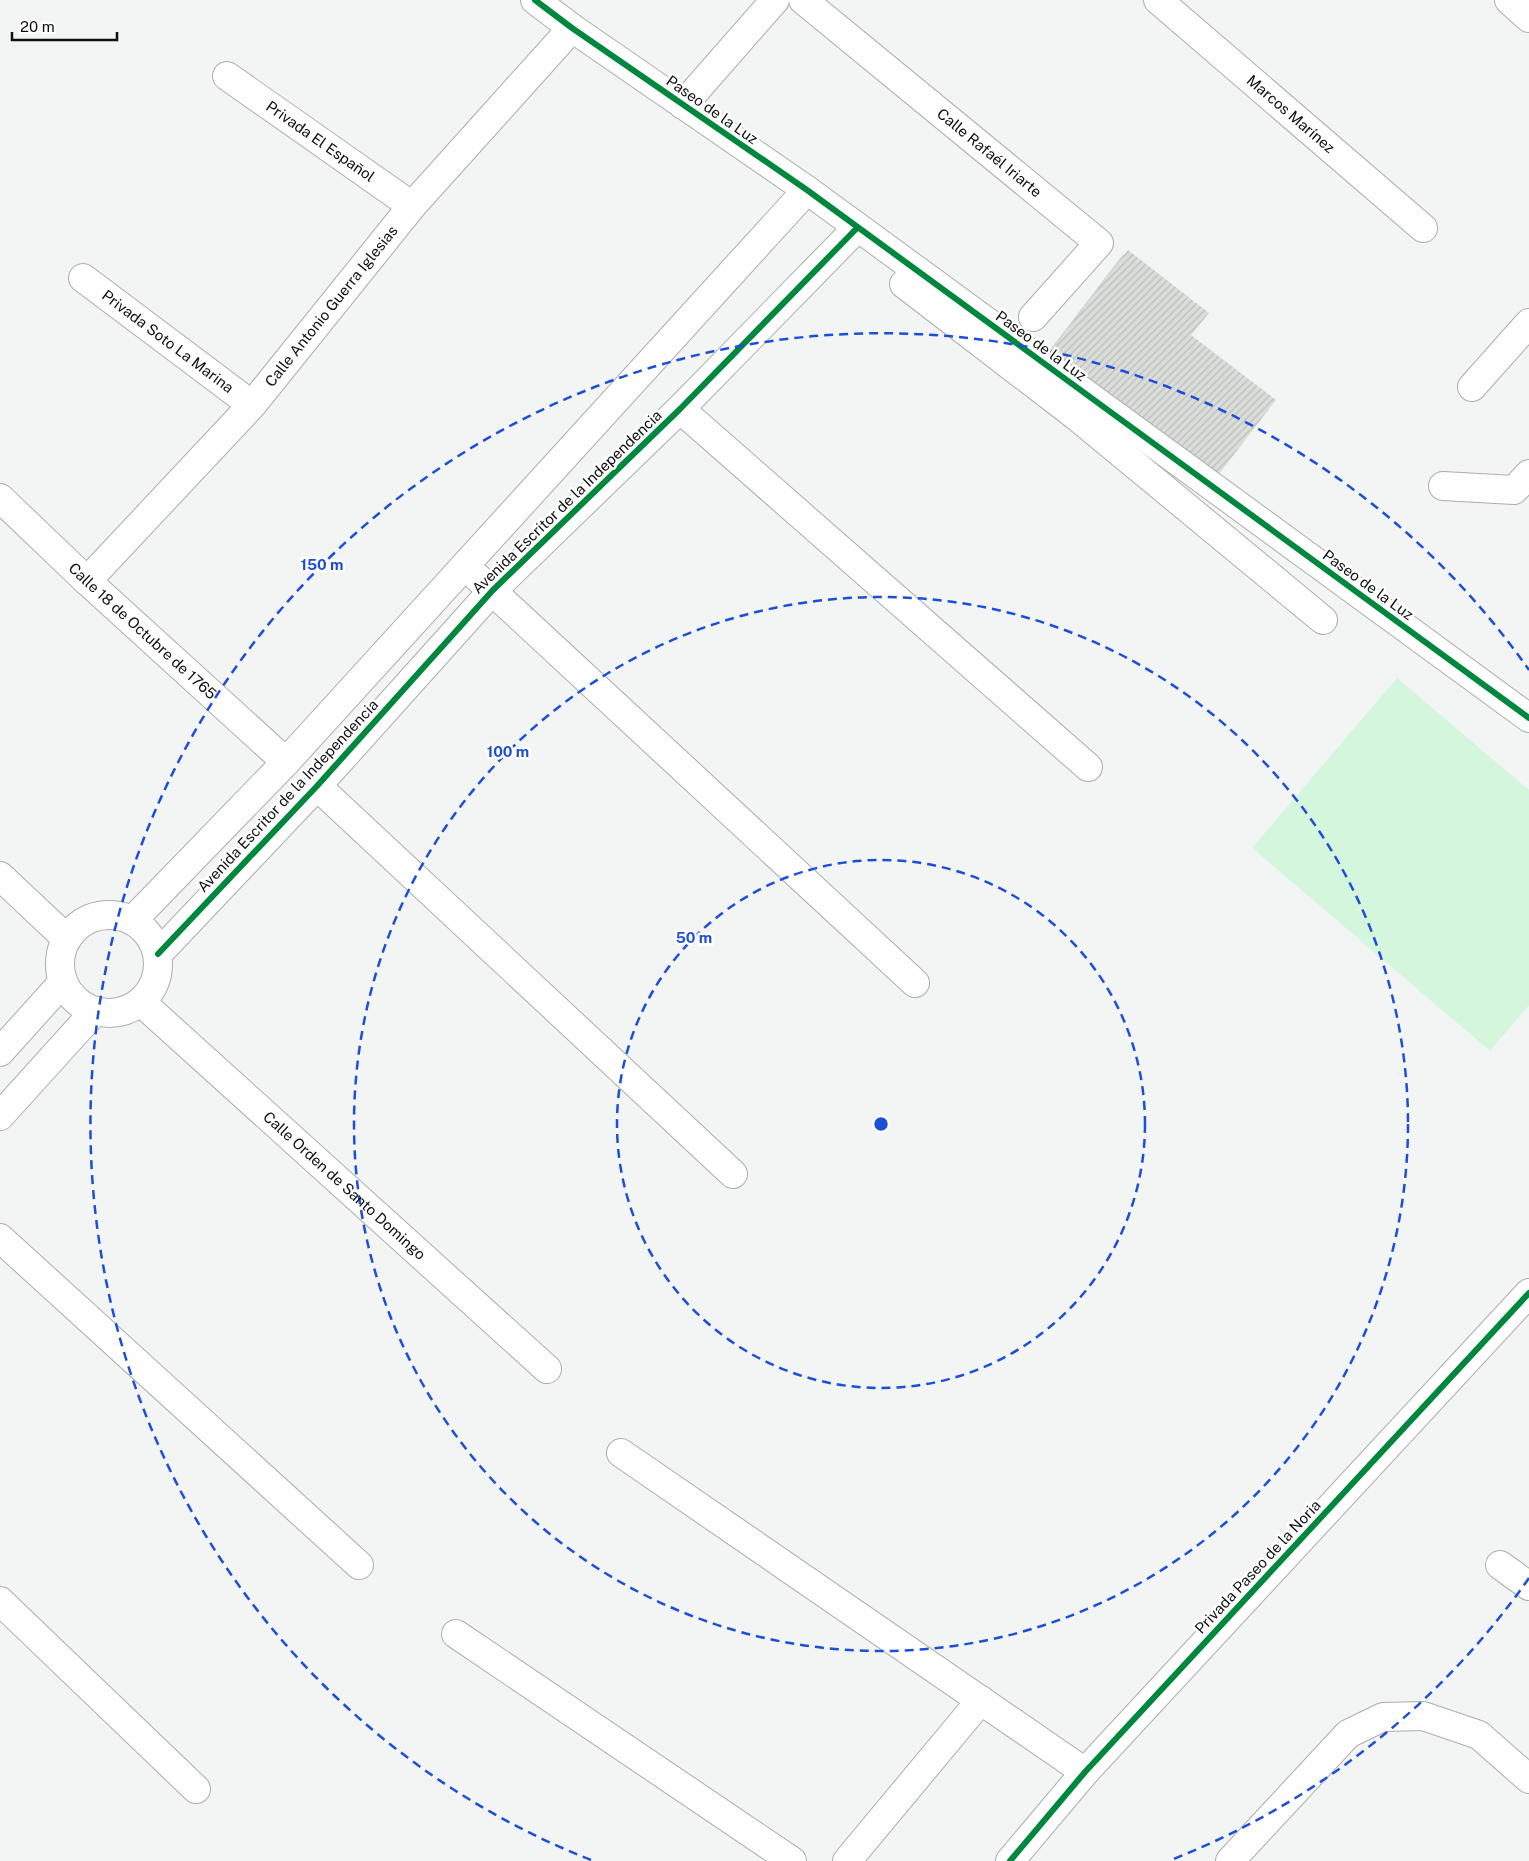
<svg xmlns="http://www.w3.org/2000/svg" width="1529" height="1861" font-family="'Public Sans',sans-serif">
  <defs>
    <pattern id="building-hatch" width="6" height="6" patternUnits="userSpaceOnUse" patternTransform="scale(1.25)"><rect width="6" height="6" fill="#dbdddb"/><path d="M-1 1l2-2M0 6l6-6M5 7l2-2" fill="none" stroke="#bbbdbb"/></pattern>
    <filter id="shadow"><feDropShadow dx="-4.5" dy="4.5" stdDeviation="0" flood-color="#0004"/></filter>
  </defs>
  <rect width="100%" height="100%" fill="#f2f5f3"/>
  <!-- grass -->
  <path fill="#d4f6dc" d="M1397,678l132,112v215l-39,46 -238,-203z"/>
  <!-- building -->
  <path fill="url(#building-hatch)" filter="url(#shadow)" d="M1128,250l81,63 -18,22 85,65 -61,79 -165,-127z"/>
  <g fill="none" stroke-linecap="round" stroke-linejoin="round">
    <!-- minor casing -->
    <g stroke="#acaeac" stroke-width="30">
      <g id="minor">
        <path d="M535,0l37,28 235,162 722,528"/>
        <path id="s1" d="M803,0l296,243 -66,74"/>
        <path id="s2" d="M1158,0l265,228"/>
        <path d="M1509,0l20,18"/>
        <path id="s3" d="M227,76l185,130"/>
        <path d="M683,105l92,-105"/>
        <path id="s4" d="M83,278l169,127"/>
        <path d="M904,284l172,132 247,204"/>
        <path d="M1472,387l57,-64"/>
        <path d="M680,409l408,358"/>
        <path d="M1443,486l71,4 15,-16"/>
        <path id="s5" d="M0,498l87,83 199,181"/>
        <path d="M478,578l437,405"/>
        <path id="s6" d="M87,581l165,-176 160,-199 160,-178"/>
        <path d="M317,786l416,388"/>
        <path d="M0,876l67,63"/>
        <circle cx="109" cy="964" r="49"/>
        <path d="M133,920l153,-158 521,-572"/>
        <path d="M158,954l159,-168 176,-196 187,-181 177,-181"/>
        <path id="s7" d="M141,1002l406,367"/>
        <path d="M0,1052l63,-70"/>
        <path d="M0,1116l95,-105"/>
        <path d="M0,1238l359,327"/>
        <path d="M621,1453l464,319"/>
        <path d="M1500,1565l29,21"/>
        <path d="M0,1601l196,188"/>
        <path d="M456,1634l336,227"/>
        <path d="M847,1861l134,-161"/>
        <path d="M1010,1861l75,-89 444,-479"/>
        <path d="M1230,1861l118,-127 35,-17 40,-1 56,19 50,44"/>
      </g>
    </g>
    <!-- minor -->
    <use href="#minor" stroke="#fdfefd" stroke-width="28"/>
    <!-- cycleway casing -->
    <g stroke="#fff" stroke-width="9">
      <g id="cycleway">
        <path d="M535,0l37,28 235,162 722,528"/>
        <path d="M158,954l159,-168 176,-196 187,-181 177,-181"/>
        <path d="M1010,1861l75,-89 444,-479"/>
      </g>
    </g>
    <!-- cycleway -->
    <use href="#cycleway" stroke="#00873e" stroke-width="6"/>
  </g>
  <!-- distance rings -->
  <g fill="none" stroke="#1d4ed8" stroke-width="2.5" stroke-dasharray="9 6">
    <circle cx="881" cy="1124" r="264"/>
    <circle cx="881" cy="1124" r="527"/>
    <path d="M1529 1578A791 791 0 0 1 1171 1860M591 1860A791 791 0 1 1 1529 670"/>
  </g>
  <g text-anchor="middle" stroke-width="5" stroke-linejoin="round" paint-order="stroke">
    <!-- street labels -->
    <g font-size="15" fill="#0e100f" stroke="#fff">
      <text transform="translate(712 110) rotate(35)" y="5">Paseo de la Luz</text>
      <text dy="5" stroke="none"><textPath href="#s2" startOffset="175">Marcos Marínez</textPath></text>
      <text dy="5" stroke="none"><textPath href="#s3" startOffset="114">Privada El Español</textPath></text>
      <text dy="5" stroke="none"><textPath href="#s1" startOffset="241">Calle Rafaél Iriarte</textPath></text>
      <text dy="5" stroke="none"><textPath href="#s6" startOffset="368">Calle Antonio Guerra Iglesias</textPath></text>
      <text dy="5" stroke="none"><textPath href="#s4" startOffset="106">Privada Soto La Marina</textPath></text>
      <text transform="translate(1041 346) rotate(36)" y="5">Paseo de la Luz</text>
      <text transform="translate(567 502) rotate(-44)" y="5">Avenida Escritor de la Independencia</text>
      <text transform="translate(1368 585) rotate(36)" y="5">Paseo de la Luz</text>
      <text dy="5" stroke="none"><textPath href="#s5" startOffset="195">Calle 18 de Octubre de 1765</textPath></text>
      <text transform="translate(288 796) rotate(-47)" y="5">Avenida Escritor de la Independencia</text>
      <text dy="5" stroke="none"><textPath href="#s7" startOffset="274">Calle Orden de Santo Domingo</textPath></text>
      <text transform="translate(1258 1567) rotate(-47)" y="5">Privada Paseo de la Noria</text>
    </g>
  </g>
  <circle cx="881" cy="1124" r="8" fill="#1d4ed8" stroke="#fff" stroke-width="2.5"/>
  <g font-size="15" text-anchor="middle" font-weight="bold" fill="#1d4ed8" stroke="#fff" stroke-width="5" stroke-linejoin="round" paint-order="stroke">
    <text x="322" y="570">150 m</text>
    <text x="508" y="757">100 m</text>
    <text x="694" y="943">50 m</text>
  </g>
  <!-- scale -->
  <path d="M12 32v8h105v-8" fill="none" stroke="#0e100f" stroke-width="2.5"/>
  <text x="20" y="32" font-size="15" fill="#0e100f" stroke="#ffffff" stroke-width="4" paint-order="stroke">20 m</text>
</svg>
